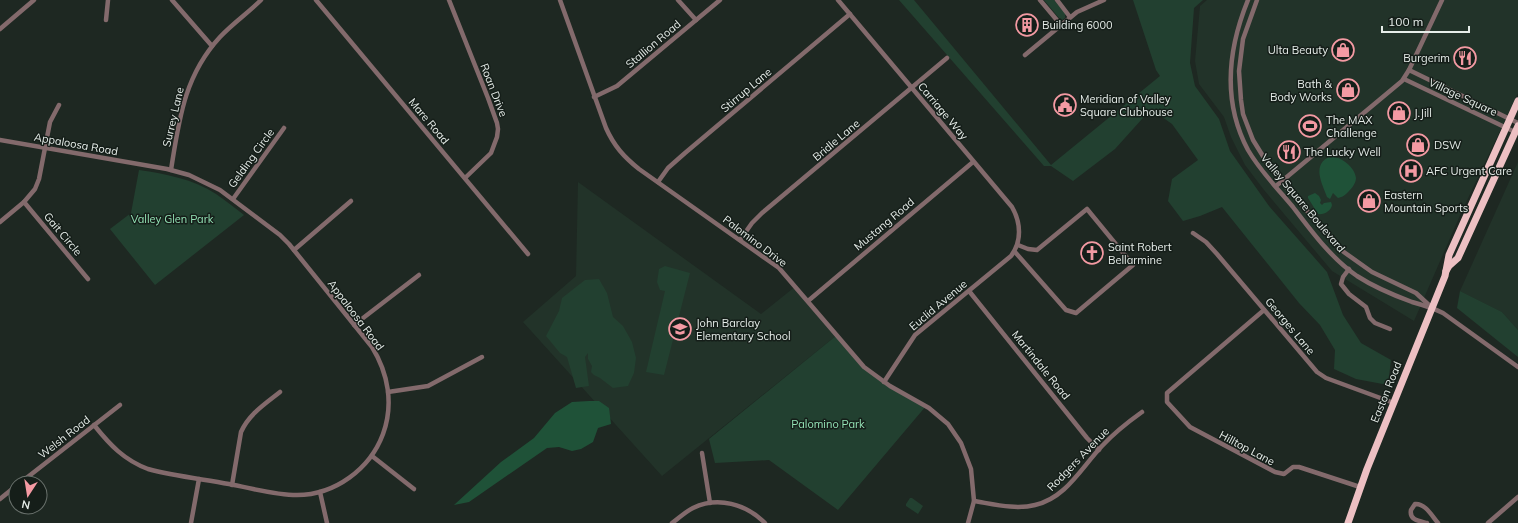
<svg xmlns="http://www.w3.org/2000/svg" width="1518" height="523" font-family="Mulish,sans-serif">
  <rect width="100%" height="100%" fill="#1e2822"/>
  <!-- built -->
  <g fill="#223329">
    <path d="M1207,0h311v93l-57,120 -47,108 -82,-50 -68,-81 -19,-25 -14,-28 -7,-20 -25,-33 -4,-23 5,-55z"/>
    <path d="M1518,162v168l-16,-18 -42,-21z"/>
    <path d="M578,182l183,132 35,-28 41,49 -175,141 -139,-154 53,-46z"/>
  </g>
  <!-- green -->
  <g fill="#224030">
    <path d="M899,0h15l137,165 109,-89 -4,-6 -23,-70h70l-9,8 -4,55 5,23 24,33 11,32 39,55 58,66 16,43 18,28 30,17 -3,25 -32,-6 -22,-10 1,-19 -15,-25 -21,-22 -77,-96 -22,9 -17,5 -15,-20 4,-22 26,-19 -26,-36 -21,-15 -36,40 -42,32 -22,-15h-7z"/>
    <path d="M1044,0h10l11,13v5l-3,2 -3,-2z"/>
    <path d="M139,170c27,4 54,9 77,24 10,7 19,14 28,21l-89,70 -45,-56 21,-16z"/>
    <path d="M665,266l25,7 -26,102 -18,-3 19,-81 -5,-1 -3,-8 2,-13z"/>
    <path d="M599,279l8,14 6,24 10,9 9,16 4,16 -2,15 -6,13 -15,2 -13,-10 -6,-3 -3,-3 1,-6 -4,-7v-6l-3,4 4,29 -13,2 -9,-31 -7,-4 -14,-17 13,-25 3,-13 23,-18z"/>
    <path d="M1460,291l42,21 16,18v27l-61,-49z"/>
    <path d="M837,335l36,39 53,32 -88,104 -69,-50 -54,3 -6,-24z"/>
    <path d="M910,498h2l11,8 -5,8 -12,-8v-2z"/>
  </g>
  <!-- water -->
  <g fill="#1f5238">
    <path d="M1331,156c10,1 24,11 25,22 0,5 -4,10 -7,13 -4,4 -6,6 -11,7l-5,-5 -3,6 -3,-2c-5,-14 -16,-33 4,-41z"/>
    <path d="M1315,193l4,3 2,4 -1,3 2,2 2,-2 7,-1 1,3c-1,6 -8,10 -14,9l-10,-16v-2z"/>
    <path d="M589,401h10l10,7 2,16 -13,4 -5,14 -12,7 -9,2 -13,-4 -12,1 -78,54 -15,3 47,-43 33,-24 21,-25 17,-11z"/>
  </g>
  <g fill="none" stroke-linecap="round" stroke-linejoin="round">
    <!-- minor -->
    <g stroke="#836a6c" stroke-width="4.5">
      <path d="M172,0l40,46"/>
      <path d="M316,0l212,254"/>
      <path d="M449,0l39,98 9,25 1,6 -1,8 -6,16 -26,25"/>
      <path d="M560,0l46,128c8,18 18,29 33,41l140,99 85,99 26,19 39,22 19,16 13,19 10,26 3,32 -6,22"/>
      <path d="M678,0l18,20"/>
      <path d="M838,0l174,207c9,16 10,34 -1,49l-96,79 -31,47"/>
      <path d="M1040,0l21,25"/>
      <path d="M1057,0l13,17"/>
      <path d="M1248,0c-20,49 -26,101 0,150 12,21 30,39 45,57 19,25 38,51 64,69 17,11 36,19 55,26 11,3 21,6 31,11l75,54"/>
      <path d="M1257,0l-14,39 -4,32 2,29 2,14 10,26 13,21 16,21 59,68 31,22 44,21 14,13"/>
      <path d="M106,20l2,-20"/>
      <path d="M0,29l34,-29"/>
      <path d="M1025,55l52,-43 27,-12"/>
      <path d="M1409,70l109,53"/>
      <path d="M1404,79l111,53"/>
      <path d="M594,97l23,-11 103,-86"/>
      <path d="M0,140l167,29 22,6 31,15 60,45 9,9 83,103c16,26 22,57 11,87 -13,35 -48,61 -86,61 -23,0 -46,-7 -68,-11 -27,-5 -55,-8 -81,-15 -24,-9 -38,-24 -54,-44"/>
      <path d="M171,170c8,-50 13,-94 49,-133 13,-14 28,-24 41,-37"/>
      <path d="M658,182l10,-14 17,-15 165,-139"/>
      <path d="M1276,186l126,-105 7,-11 33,-70"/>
      <path d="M233,199l51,-71"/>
      <path d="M24,202l64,77"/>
      <path d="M0,222l24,-20 11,-13 4,-10 11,-57 9,-17"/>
      <path d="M1193,233l13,9 11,12 100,118 9,6 68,25"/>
      <path d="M740,240l12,-17 10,-10 185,-155"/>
      <path d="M294,250l57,-49"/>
      <path d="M1015,252l51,58 10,3 57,-48 -46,-56 -50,41 -9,-1 -10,-4"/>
      <path d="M1349,269l-6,8 -2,7 8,10 17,13 4,11 5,5 15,6"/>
      <path d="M969,291l118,147 12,12"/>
      <path d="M808,301l165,-139"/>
      <path d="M1264,310l-97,83v9l23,25 85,45 9,2 9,-7h6l61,20"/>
      <path d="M354,325l65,-50"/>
      <path d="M388,392l40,-6 54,-29"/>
      <path d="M702,453l8,50"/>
      <path d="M372,456l42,33"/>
      <path d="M20,483l100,-78"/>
      <path d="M232,485l9,-53c8,-18 24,-28 39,-40"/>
      <path d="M320,492l7,31"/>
      <path d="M0,499l16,-13"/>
      <path d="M974,501c19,3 42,9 61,4 31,-7 46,-37 67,-59 12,-13 26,-24 40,-34"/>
      <path d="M191,523l8,-44"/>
      <path d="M672,523c7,-5 13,-11 21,-15 25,-12 53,-4 72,15"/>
      <path d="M1427,523c-8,-2 -18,-3 -16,-13l4,-6c10,-1 17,12 23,19"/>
      <path d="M1488,523l30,-26"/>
    </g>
    <!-- trunk -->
    <g stroke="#edc0c3" stroke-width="7">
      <path d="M1446,271l3,-5 9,-8 60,-132"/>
      <path d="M1348,523l19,-54 78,-193 4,-21 69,-154"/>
    </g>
  </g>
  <!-- icons -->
  <defs>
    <g id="building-ring" transform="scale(1.15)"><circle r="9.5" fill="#151e19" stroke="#f49aa3" stroke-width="1.5"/><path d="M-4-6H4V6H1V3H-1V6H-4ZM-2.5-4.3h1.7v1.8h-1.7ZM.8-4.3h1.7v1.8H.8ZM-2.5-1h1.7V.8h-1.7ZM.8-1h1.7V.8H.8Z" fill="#f49aa3"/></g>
    <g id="shop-ring" transform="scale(1.15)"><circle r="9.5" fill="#151e19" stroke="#f49aa3" stroke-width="1.5"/><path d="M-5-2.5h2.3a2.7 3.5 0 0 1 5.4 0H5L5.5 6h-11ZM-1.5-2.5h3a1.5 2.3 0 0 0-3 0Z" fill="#f49aa3"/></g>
    <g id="restaurant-ring" transform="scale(1.15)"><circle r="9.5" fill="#151e19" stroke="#f49aa3" stroke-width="1.5"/><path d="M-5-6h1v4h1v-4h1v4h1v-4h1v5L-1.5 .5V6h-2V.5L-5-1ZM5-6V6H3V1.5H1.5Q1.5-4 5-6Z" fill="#f49aa3"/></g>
    <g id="civic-ring" transform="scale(1.15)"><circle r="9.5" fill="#151e19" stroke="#f49aa3" stroke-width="1.5"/><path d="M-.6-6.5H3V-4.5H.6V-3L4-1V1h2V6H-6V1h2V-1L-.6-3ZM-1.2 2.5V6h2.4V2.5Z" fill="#f49aa3"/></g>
    <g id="stadium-ring" transform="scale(1.15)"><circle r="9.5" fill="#151e19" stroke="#f49aa3" stroke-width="1.5"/><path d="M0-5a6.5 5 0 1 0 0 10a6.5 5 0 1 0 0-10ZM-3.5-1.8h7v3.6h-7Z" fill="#f49aa3"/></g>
    <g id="hospital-ring" transform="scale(1.15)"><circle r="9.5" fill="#151e19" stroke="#f49aa3" stroke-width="1.5"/><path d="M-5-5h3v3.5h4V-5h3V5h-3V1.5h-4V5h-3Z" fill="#f49aa3"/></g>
    <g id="church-ring" transform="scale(1.15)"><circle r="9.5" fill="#151e19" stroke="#f49aa3" stroke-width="1.5"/><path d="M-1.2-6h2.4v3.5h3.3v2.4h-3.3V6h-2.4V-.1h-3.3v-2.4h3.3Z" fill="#f49aa3"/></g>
    <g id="school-ring" transform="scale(1.15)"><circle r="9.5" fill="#151e19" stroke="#f49aa3" stroke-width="1.5"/><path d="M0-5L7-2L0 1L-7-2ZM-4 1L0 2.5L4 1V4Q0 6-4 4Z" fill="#f49aa3"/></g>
  </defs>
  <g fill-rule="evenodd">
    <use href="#building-ring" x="1027" y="25"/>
    <use href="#shop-ring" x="1343" y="50"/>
    <use href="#restaurant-ring" x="1465" y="58"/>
    <use href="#shop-ring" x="1348" y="90"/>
    <use href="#civic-ring" x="1065" y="105"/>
    <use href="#shop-ring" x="1399" y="113"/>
    <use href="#stadium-ring" x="1310" y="126"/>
    <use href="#shop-ring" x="1418" y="145"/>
    <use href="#restaurant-ring" x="1289" y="152"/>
    <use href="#hospital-ring" x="1411" y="171"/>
    <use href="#shop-ring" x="1369" y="201"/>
    <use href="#church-ring" x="1092" y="253"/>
    <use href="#school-ring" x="680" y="329"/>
  </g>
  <g text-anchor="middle" stroke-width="3" stroke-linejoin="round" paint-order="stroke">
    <!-- poi labels -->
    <g font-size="11" fill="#e6ede9" stroke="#151e19" text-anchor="start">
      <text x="1042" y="29">Building 6000</text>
      <text x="1328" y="54" text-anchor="end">Ulta Beauty</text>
      <text x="1450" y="62" text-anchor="end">Burgerim</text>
      <text x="1332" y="88" text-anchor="end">Bath &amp;<tspan x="1332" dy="13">Body Works</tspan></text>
      <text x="1080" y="103">Meridian of Valley<tspan x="1080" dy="13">Square Clubhouse</tspan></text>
      <text x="1414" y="117">J.Jill</text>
      <text x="1326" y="124">The MAX<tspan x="1326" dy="13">Challenge</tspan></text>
      <text x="1434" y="149">DSW</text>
      <text x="1304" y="156">The Lucky Well</text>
      <text x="1426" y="175">AFC Urgent Care</text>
      <text x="1384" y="199">Eastern<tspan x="1384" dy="13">Mountain Sports</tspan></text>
      <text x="1108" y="251">Saint Robert<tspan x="1108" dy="13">Bellarmine</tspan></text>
      <text x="696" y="327">John Barclay<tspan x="696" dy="13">Elementary School</tspan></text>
    </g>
    <!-- street labels -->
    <g font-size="11" fill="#e6ede9" stroke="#151e19">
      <text transform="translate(653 44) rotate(-40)" y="4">Stallion Road</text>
      <text transform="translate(494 90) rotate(69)" y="4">Roan Drive</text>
      <text transform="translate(746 90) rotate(-40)" y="4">Stirrup Lane</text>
      <text transform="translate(1463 97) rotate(25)" y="4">Village Square</text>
      <text transform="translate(943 111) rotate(50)" y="4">Carriage Way</text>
      <text transform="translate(173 117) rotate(-77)" y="4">Surrey Lane</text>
      <text transform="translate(429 121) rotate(50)" y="4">Mare Road</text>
      <text transform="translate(836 140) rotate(-40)" y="4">Bridle Lane</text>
      <text transform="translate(76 144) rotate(10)" y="4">Appaloosa Road</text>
      <text transform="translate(251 158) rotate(-54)" y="4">Gelding Circle</text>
      <text transform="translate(1303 203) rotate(50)" y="4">Valley Square Boulevard</text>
      <text transform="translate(884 224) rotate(-40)" y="4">Mustang Road</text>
      <text transform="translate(63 234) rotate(50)" y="4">Gait Circle</text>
      <text transform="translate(755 241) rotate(37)" y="4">Palomino Drive</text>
      <text transform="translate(938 305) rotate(-40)" y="4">Euclid Avenue</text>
      <text transform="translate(356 315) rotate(53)" y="4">Appaloosa Road</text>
      <text transform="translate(1290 326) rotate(50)" y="4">Georges Lane</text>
      <text transform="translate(1041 365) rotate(51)" y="4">Martindale Road</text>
      <text transform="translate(1386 392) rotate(-68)" y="4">Easton Road</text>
      <text transform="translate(64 437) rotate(-38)" y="4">Welsh Road</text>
      <text transform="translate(1247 448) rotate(28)" y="4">Hilltop Lane</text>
      <text transform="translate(1078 459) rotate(-46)" y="4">Rodgers Avenue</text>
    </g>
    <!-- park labels -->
    <g font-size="11" fill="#93e2b5" stroke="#151e19">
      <text x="172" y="223">Valley Glen Park</text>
      <text x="828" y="428">Palomino Park</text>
    </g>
  </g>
  <!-- north arrow -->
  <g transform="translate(28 495) rotate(192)"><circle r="19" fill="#151e19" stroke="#69716c"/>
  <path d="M0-3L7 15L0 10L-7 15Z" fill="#f49aa3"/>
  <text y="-6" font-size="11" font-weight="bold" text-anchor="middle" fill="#e6ede9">N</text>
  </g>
  <!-- scale -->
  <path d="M1382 26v6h87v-6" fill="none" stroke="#e6ede9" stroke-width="2"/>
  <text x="1388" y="26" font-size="12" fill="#e6ede9" stroke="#151e19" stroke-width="3" paint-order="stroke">100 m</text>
</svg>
